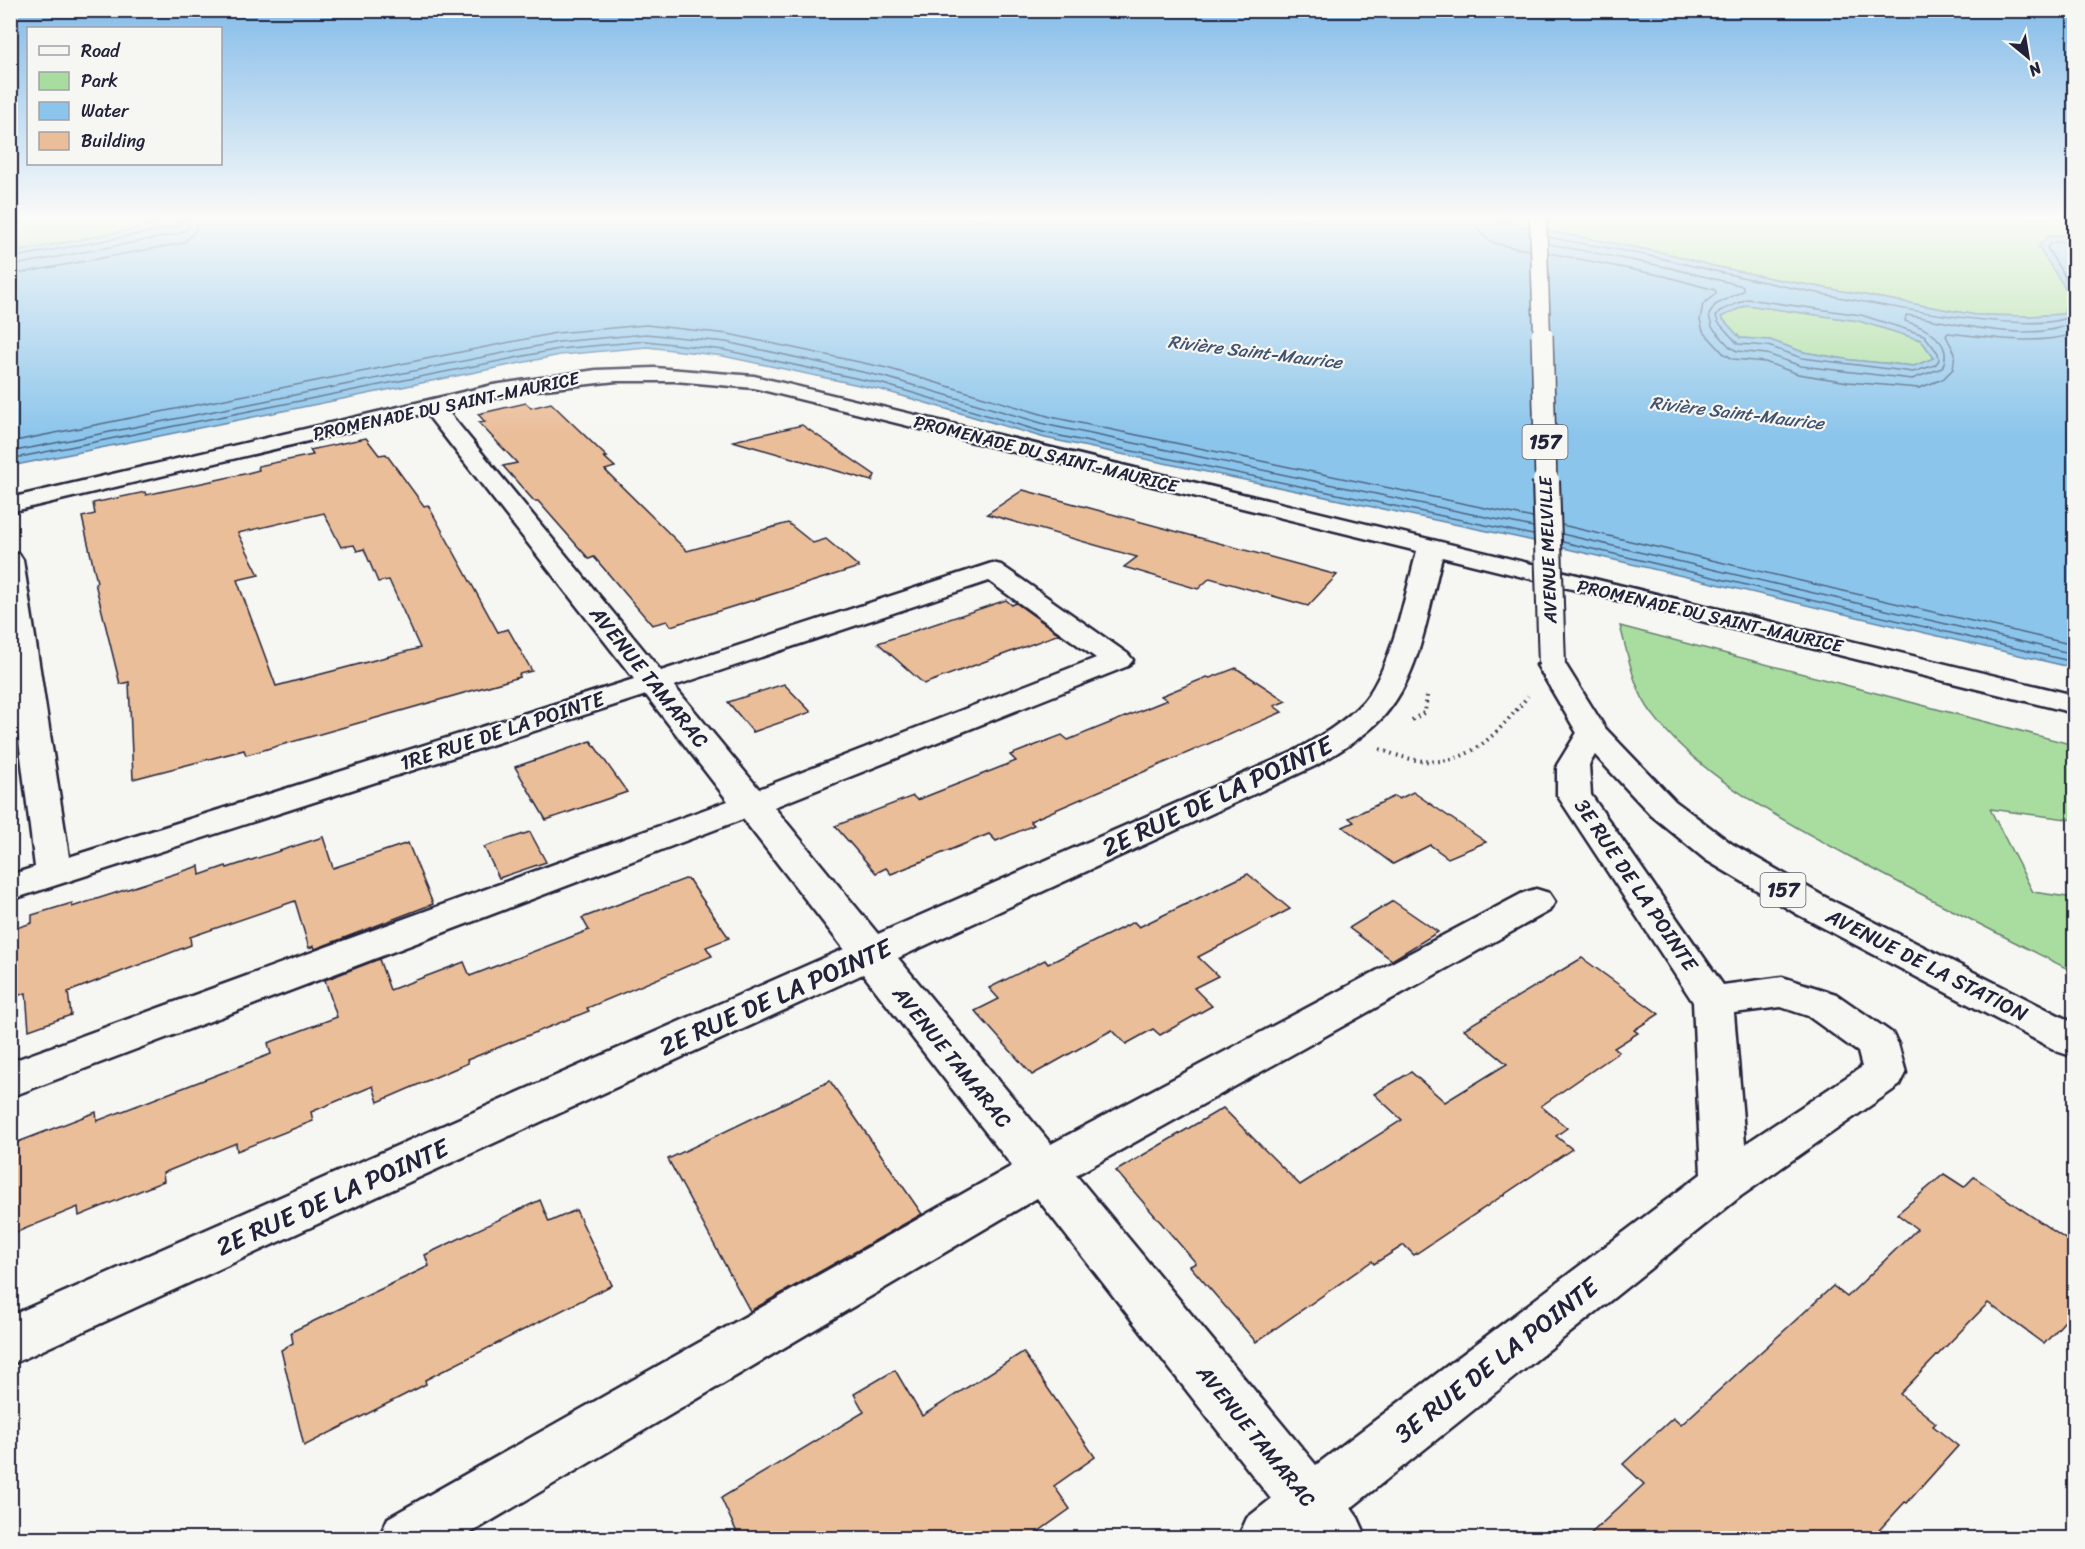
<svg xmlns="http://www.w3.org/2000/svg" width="2085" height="1549" font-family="Sriracha,sans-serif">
  <rect width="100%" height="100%" fill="#f6f6f2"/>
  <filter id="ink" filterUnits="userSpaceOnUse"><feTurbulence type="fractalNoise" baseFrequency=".0167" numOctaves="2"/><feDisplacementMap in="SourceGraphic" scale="12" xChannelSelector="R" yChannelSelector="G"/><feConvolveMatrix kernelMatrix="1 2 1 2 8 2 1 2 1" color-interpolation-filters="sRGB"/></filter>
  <g filter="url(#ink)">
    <!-- green -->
    <g fill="#a9dda0" stroke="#66806e" stroke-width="1.5">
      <path d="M11,218h180l-180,35z"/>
      <path d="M1481,218h593v16l-27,3 21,55 -4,22 -34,2 -54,-1 -201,-36 -62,-13 -44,-12z"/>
      <path d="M1747,305l112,16 62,19 13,18 -20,8 -63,-6 -48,-8 -33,-12 -30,-2 -19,-21z"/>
      <path d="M1620,626l454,119v75l-84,-11 43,83 41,6v74c-71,-36 -143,-72 -214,-110 -71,-38 -161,-84 -209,-150 -18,-24 -23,-58 -31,-86z"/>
    </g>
    <!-- water -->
    <path fill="#8cc5eb" stroke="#6284a5" stroke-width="1.5" fill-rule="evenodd" d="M191,218h1290l188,36 44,12 62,13 201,36 54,1 34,-2 4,-22 -30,-45 9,-10 27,-3v434l-549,-129 -480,-101 -163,-48 -159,-34 -76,-9 -87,8 -549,111 -1,-213zM1746,305l113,16 62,19 13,18 -20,8 -63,-6 -48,-8 -33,-12 -30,-2 -19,-21z"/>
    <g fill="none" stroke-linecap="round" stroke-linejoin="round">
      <!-- shore -->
      <g stroke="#4c6381" stroke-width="1.5">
        <path d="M1474,218c6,28 31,28 55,32"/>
        <path d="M1548,237c40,8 81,14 120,23 62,15 359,84 402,56l3,-26 -26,-42 4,-5 23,-3"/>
        <path d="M1549,244l117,23 77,19v5l-28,14 -6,10 3,12 18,20 7,4 30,3 34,12 111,13 30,-11c13,-26 -17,-41 -37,-47l1,-6c46,7 126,30 168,7"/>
        <path d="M1549,253l115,23 51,14 1,4 -13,10 -3,16 3,11 20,22 10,6 32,3 33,12 50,8 71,6 24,-9 10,-10 2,-16 -9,-17 2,-3c41,4 85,13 126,1"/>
        <path d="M10,258l167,-31 4,-3 1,-6"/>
        <path d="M10,266l168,-32 9,-5 3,-11"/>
        <path d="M10,275l173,-32 12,-11 4,-14"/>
        <path d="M1747,299l114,16 63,20 14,18 1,7 -4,5 -22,7 -111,-14 -34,-12 -30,-2 -20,-22 -2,-6 4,-5z"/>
        <path d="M10,442l546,-109 90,-8 82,9 159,34 164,49 482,101"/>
        <path d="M10,452l548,-110 88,-8 80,8 159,35 163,48 485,102"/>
        <path d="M10,459l549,-110 87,-8 78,9 159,34 163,49 487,102"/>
        <path d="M1562,525l512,120"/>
        <path d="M1562,534l512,120"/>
        <path d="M1563,542l511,120"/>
      </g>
    </g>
    <!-- building -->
    <g fill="#ebbe9a" stroke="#22223b" stroke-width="1.5" fill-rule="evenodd">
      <path d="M526,403l5,5 20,-5 56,54h-3l11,10 -10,3 82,81 101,-28 25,20 13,-4 33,28 -188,59 -4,-5 -15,4 -58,-68 -5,2 -51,-58h-4l-31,-35 14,-3 -38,-40 6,-1 -7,-8z"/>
      <path d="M802,425l73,50 -3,6 -139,-40z"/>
      <path d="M366,438l13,17 7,-1 38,52 4,-1 70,127 10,-3 24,42 -13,3 1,3 -274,78 -2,-5 -111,29 -4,-97 -9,2 -25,-101 2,-1 -15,-65 13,-3 -2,-11 52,-11 1,3 98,-21 15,-4 -1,-4 55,-11 -3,-5zM324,513l17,34 13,-2 3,6 7,-2 14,33 11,-2 31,68 -144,38 -39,-106 22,-5 -21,-42z"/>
      <path d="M1023,490l314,85 -29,31 -98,-28 -12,11 -74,-22 13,-10 -150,-43z"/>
      <path d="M1006,600l6,5 4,-2 43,31 -135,50 -46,-41z"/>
      <path d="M1236,668l50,33 -12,5 8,6 -252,109 4,4 -38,16 -7,-7 -98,40 -5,-6 -10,5 -41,-47 78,-30 4,4 99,-39 -6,-6 52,-20 6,5 99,-40 -6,-4 46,-19 3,1z"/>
      <path d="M784,684l27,28 -58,20 -25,-30z"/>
      <path d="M591,741l36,51 -81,28 -31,-53z"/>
      <path d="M1413,792l73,50 -38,16 -18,-13 -37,19 -50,-37 11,-5 -5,-4 46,-22 4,3z"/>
      <path d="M530,832l16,30 -47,16 -15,-31z"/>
      <path d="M323,837l10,31 75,-25 25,61 -118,45 -1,-3 -5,2 -14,-47 -105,36 1,8 -123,47 3,23 -42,15 -3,-37 -16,5v-68l22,-7v-8l40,-12v4l127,-41 1,9 26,-9 1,2z"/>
      <path d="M1248,874l42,35 -92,48 20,19 -24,12 18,18 -52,29 -7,-6 -27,15 -14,-14 -80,45 -57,-64 24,-12 -10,-11 56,-28 3,4 86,-42 5,5z"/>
      <path d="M685,879l4,1 40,58 -23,9 6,9 -125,52 2,3 -122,49 1,3 -90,39 -5,-16 -62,26 2,9 -76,30 -1,-8 -73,30 1,8 -85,35 -1,-9 -68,28v-90l86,-33 1,9 174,-67 -3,-11 69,-26 -12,-37 54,-21 11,31 74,-28 6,14 119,-46 -7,-12z"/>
      <path d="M1393,901l45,31 -46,28 -43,-32z"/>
      <path d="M1582,958l77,56 -25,16 4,3 -24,15 5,4 -78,54 26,22 -11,8 16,13 -158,106 -10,-10 -30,19 -2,-3 -116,81 -66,-76 6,-3 -80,-92 107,-63 77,77 102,-65 -28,-26 37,-22 34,30 62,-38 -43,-35z"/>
      <path d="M830,1081l92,133 -172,97 -82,-152z"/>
      <path d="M1944,1174l20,13 10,-10 100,68v66l-30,33 -56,-41 -88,91 36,29 -3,3 25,20 -51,57 -2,-1 -34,37h-286l59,-55 -21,-20 50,-46 8,7 152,-139 14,11 70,-68 -20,-15z"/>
      <path d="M540,1200l9,22 27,-12 36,75 -187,95 1,4 -122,62 -23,-96 12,-7 -2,-11 138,-66 -4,-11z"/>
      <path d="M1023,1352l72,105 -41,29 16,23 -42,30h-288l-19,-41 143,-86 -10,-18 41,-24 27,46z"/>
    </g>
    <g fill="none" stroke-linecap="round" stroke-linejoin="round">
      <!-- minor casing -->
      <g stroke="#22223b" stroke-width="5">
        <path id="minor" d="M655,368l99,8 1320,319v18l-632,-156c-14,53 -21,118 -59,160 -19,20 -44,35 -68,49l-417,192 153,186 472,-251 13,-4 13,4 6,9 -6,9 -473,264 240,290 385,-291 -8,-172 -136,-207v-30l24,-39 11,-2 11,2 5,7 -19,32 2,30 132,190 59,-8 54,17 56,39 6,11 8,29 -6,12 -159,111 -390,312 7,10 9,20h-129l9,-20 24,-19 -234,-301 -575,340h-83l9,-20 624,-352 -149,-192 -853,391v-49l834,-367 -101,-130 -733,278v-35l718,-261 -82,-106 -636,205v-25l25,-8 -25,-198v-117l9,2 4,6 46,297 565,-178 -208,-266 -416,99v-14l483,-113 103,-15zM616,381h59l79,7 663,163c-12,43 -25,117 -54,151 -19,21 -46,36 -70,50l-415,182 -104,-127 354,-141 5,-6 -5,-6 -127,-89 -9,-2 -331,108 -216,-263 82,-17zM989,581l107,77 -337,131 -85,-103zM1781,1007l27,9 50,36 4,15 -117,77 -11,-131z"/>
      </g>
      <!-- major casing -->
      <g stroke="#22223b" stroke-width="5">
        <path id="major" d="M1552,656l10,3 43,69 70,73 57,43 91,52 251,127v34l-15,-5 -262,-138 -91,-54 -55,-45 -70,-75 -44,-75 5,-6z"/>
      </g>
      <!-- path -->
      <g stroke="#22223b" stroke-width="4" stroke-dasharray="1.5 4.5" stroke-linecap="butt">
        <path d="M1412,720l13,-8 2,-16"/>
        <path d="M1380,749c72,30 103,3 148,-53"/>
      </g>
      <!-- minor -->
      <use href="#minor" fill="#f6f6f2" fill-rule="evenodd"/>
      <!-- major -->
      <use href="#major" fill="#f6f6f2" fill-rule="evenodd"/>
      <!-- major-bridge-far2 casing -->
      <g stroke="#22223b" stroke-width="19" stroke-linecap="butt">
        <path id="major-bridge-far2" d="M1538,218l4,118"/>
      </g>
      <!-- major-bridge-far1 casing -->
      <g stroke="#22223b" stroke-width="24" stroke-linecap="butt">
        <path id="major-bridge-far1" d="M1542,335l4,148"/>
      </g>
      <!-- major-bridge casing -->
      <g stroke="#22223b" stroke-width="30" stroke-linecap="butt">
        <path id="major-bridge" d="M1546,481l6,184"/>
      </g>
      <!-- major-bridge-far2 -->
      <use href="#major-bridge-far2" stroke="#f6f6f2" stroke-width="16"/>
      <!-- major-bridge-far1 -->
      <use href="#major-bridge-far1" stroke="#f6f6f2" stroke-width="21"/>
      <!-- major-bridge -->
      <use href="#major-bridge" stroke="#f6f6f2" stroke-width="26"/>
    </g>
  </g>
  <!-- sky -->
  <linearGradient id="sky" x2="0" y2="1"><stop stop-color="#83bbe9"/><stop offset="0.5" stop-color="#fbfbf9"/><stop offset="1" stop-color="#fbfbf9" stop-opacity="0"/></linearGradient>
  <rect width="2085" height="435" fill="url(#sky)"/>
  <g text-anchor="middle" stroke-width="4.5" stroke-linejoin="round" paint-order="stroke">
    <!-- far-water labels -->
    <g font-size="18" font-style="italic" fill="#425370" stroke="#f6f6f2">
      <text transform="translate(1255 352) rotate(7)" y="6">Rivière Saint-Maurice</text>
      <text transform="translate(1737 413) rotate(7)" y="6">Rivière Saint-Maurice</text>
    </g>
    <!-- far-street labels -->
    <g font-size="18" fill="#22223b" stroke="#f6f6f2">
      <text transform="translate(446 406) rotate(-12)" y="6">PROMENADE DU SAINT-MAURICE</text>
      <text transform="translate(1046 454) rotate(14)" y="6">PROMENADE DU SAINT-MAURICE</text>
      <text transform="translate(1548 550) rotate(-92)" y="6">AVENUE MELVILLE</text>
      <text transform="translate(1710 616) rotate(13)" y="6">PROMENADE DU SAINT-MAURICE</text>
    </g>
    <!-- shield labels -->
    <g fill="#f6f6f2" stroke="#626272" stroke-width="1.5">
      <rect x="1522.5" y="425" width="45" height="34" rx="4.5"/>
      <rect x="1760.5" y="873" width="45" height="34" rx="4.5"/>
    </g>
    <g font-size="20" font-weight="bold" fill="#22223b">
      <text x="1545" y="449">157</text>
      <text x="1783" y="897">157</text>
    </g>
    <!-- street labels -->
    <g font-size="21" fill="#22223b" stroke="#f6f6f2">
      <text transform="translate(649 677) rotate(51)" y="7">AVENUE TAMARAC</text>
      <text transform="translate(502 731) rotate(-18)" y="7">1RE RUE DE LA POINTE</text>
      <text transform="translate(1636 885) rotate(56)" y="7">3E RUE DE LA POINTE</text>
      <text transform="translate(1927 965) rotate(27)" y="7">AVENUE DE LA STATION</text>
      <text transform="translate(952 1057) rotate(51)" y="7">AVENUE TAMARAC</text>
      <text transform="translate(1256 1436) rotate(51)" y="7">AVENUE TAMARAC</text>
    </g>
    <!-- near-street labels -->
    <g font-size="26" fill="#22223b" stroke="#f6f6f2">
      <text transform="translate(1217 796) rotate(-25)" y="9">2E RUE DE LA POINTE</text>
      <text transform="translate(775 997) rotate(-24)" y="9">2E RUE DE LA POINTE</text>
      <text transform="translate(332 1197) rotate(-24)" y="9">2E RUE DE LA POINTE</text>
      <text transform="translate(1496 1360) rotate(-38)" y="9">3E RUE DE LA POINTE</text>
    </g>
  </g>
  <!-- margin -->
  <rect width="2085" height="1549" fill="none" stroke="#f6f6f2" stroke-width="36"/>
  <rect x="18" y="18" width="2049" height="1513" fill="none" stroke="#22223b" stroke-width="2" filter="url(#ink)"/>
  <!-- legend -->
  <rect x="27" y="27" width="195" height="138" fill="#f6f6f2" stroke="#a1a1a9" stroke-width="1.5"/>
  <rect x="39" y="46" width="30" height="9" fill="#f6f6f2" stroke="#a1a1a9" stroke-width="1.5"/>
  <text x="81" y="57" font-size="18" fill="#22223b">Road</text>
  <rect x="39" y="72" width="30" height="18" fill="#a9dda0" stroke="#a1a1a9" stroke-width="1.5"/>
  <text x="81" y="87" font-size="18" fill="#22223b">Park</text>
  <rect x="39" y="102" width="30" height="18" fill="#8cc5eb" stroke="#a1a1a9" stroke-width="1.5"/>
  <text x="81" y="117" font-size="18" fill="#22223b">Water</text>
  <rect x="39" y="132" width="30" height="18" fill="#ebbe9a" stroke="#a1a1a9" stroke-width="1.5"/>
  <text x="81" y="147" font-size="18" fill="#22223b">Building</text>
  <!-- north arrow -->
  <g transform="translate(2028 57) rotate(150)" stroke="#f6f6f2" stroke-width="4.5" paint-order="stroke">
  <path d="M0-4.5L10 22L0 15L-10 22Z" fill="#22223b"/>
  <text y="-9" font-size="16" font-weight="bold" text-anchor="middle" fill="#22223b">N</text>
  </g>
</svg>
